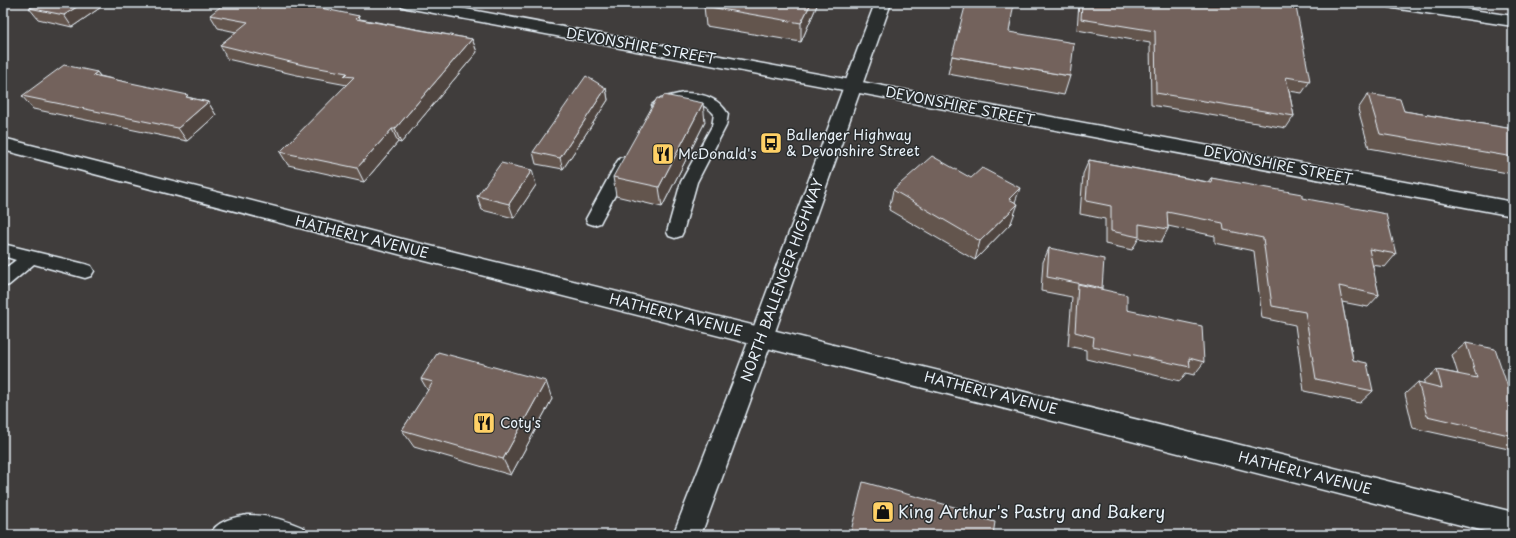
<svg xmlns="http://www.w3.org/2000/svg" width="1516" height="538" font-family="'Playpen Sans',sans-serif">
  <rect width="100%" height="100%" fill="#403d3c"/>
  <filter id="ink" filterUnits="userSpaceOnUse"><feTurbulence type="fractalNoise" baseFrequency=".025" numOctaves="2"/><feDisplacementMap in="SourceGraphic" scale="8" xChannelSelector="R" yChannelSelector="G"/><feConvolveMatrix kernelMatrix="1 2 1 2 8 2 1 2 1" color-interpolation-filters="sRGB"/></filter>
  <g filter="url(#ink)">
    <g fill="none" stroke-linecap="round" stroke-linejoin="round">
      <!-- lane casing -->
      <g stroke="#e8f1f8" stroke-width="3">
        <g id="lane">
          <path d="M683,93c19,0 35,4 45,21l-2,12 -29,56 -14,50 -2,4 -6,2 -6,-2 -2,-4 14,-50 31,-56 2,-12c-9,-12 -28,-15 -42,-10 -7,3 -10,6 -18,4l-2,-3 9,-7z"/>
          <path d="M625,157l5,1 3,4 -31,57 -2,4 -6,2 -6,-2 -2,-4 31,-57 3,-4z"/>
          <path d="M3,244l82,20 6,2 3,5 -3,5 -6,2 -51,-14 -25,21 -6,2v-17l13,-10 -13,-4z"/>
          <path d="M248,515c20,0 38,5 56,13l3,7h-97c6,-14 24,-18 38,-20z"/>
        </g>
      </g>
      <!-- street casing -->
      <g stroke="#e8f1f8" stroke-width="3">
        <g id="street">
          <path d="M399,3h34l1080,199v14l-1106,-208 -6,-2z"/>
          <path d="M1385,3h40l88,13v10l-120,-18 -6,-2z"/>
          <path d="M3,138l403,102 1107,272v23h-13l-1094,-279 -403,-106z"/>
        </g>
      </g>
      <!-- secondary casing -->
      <g stroke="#e8f1f8" stroke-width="3">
        <path id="secondary" d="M875,3h16l-132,374 -58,158h-28l62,-158z"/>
      </g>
      <!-- lane -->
      <use href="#lane" fill="#2a2d2e" fill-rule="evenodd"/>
      <!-- street -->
      <use href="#street" fill="#2a2d2e" fill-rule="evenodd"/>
      <!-- secondary -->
      <use href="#secondary" fill="#2a2d2e" fill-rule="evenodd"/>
    </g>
    <!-- wall -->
    <g fill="#63544e" stroke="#e8f1f8">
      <path d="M107,3l-35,24 -34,-8 -9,-11z"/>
      <path d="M707,3h111l-17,39 -95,-16 -2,-20z"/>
      <path d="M1079,3h188l43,78 -8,12 -13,-2 5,25 -8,12 -135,-23 -1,-62 -73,-13z"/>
      <path d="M210,15l149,1 1,3 112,20 5,13 -76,91 -3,-1 -34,40 -76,-17 -8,-13 67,-67 -37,-7 -83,-19 -7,-14 16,-13 -18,-4z"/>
      <path d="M952,56l118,20 -6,19 -116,-21z"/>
      <path d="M97,72l3,4 108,26 8,13 -29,26 -154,-32 -11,-13z"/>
      <path d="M606,88l2,12 -45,69 -27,-5 -3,-12z"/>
      <path d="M1368,94l36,17 109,18v45l-144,-26 -11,-39z"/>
      <path d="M705,122l-43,85 -46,-11 -3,-19z"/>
      <path d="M1089,160l119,22 3,-4 91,20 94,56 -11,13 -13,-2 7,30 -11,12 -26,-5 11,58 20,31 -13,12 -56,-12 -9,-66 -33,-7 -8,-67 -39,-8v-7l-47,-10v3l-7,13 -22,-4 -7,12 -27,-6v-25l-25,-5 3,-40z"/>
      <path d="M536,185l-22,33 -32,-8 -5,-14z"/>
      <path d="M893,190l122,12 -4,21 -36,37 -86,-50z"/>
      <path d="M1049,248l53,40v2l25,20 77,52 -10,13 -8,-2 -6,8 -94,-22v-9l-18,-4 4,-49 -31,-6 2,-29z"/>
      <path d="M1466,343l47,59v48l-100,-22 -8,-34 13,-12 6,2v-3l13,-11 21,4 -6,-19z"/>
      <path d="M421,379l131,20 -41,76 -97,-28 -12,-17 26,-39z"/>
    </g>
    <!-- shaded-wall -->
    <g fill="#504540" stroke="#e8f1f8">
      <path d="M83,3h24l-35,24 -8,-12z"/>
      <path d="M811,3h7l-17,39v-19z"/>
      <path d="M472,39l5,13 -76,91 -6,-14z"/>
      <path d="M97,72l9,13 -13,-10z"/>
      <path d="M606,88l2,12 -45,69 -3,-11z"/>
      <path d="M208,102l8,13 -29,26 -9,-13z"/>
      <path d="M703,103l2,19 -43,85 -3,-20z"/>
      <path d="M392,129l6,13 -34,40 -7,-14z"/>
      <path d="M532,170l4,15 -22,33 -5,-14z"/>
      <path d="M1020,188l-7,20 -4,-9z"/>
      <path d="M1018,204l-7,19 -36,37 5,-19z"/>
      <path d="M546,381l6,18 -41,76 -8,-16z"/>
    </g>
    <!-- building -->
    <g fill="#73625b" stroke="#e8f1f8">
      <path d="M37,3h46l-19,12 -35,-7z"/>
      <path d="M225,3h71l63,13 -3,3 116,20 -77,90h-3l-35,39 -77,-16 74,-75 -10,-1 3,-3 -44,-8 -83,-20 28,-23 -38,-7z"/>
      <path d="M707,3h104l-10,20 -97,-17z"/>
      <path d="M966,3h48l-5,29 65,11 -4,33 -118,-20z"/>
      <path d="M1082,3h185l29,4 14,74 -24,-4 8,39 -138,-23 -1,-62 -74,-12z"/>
      <path d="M64,65l33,7 -4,3 95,20 -2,2 22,5 -30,26 -156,-32z"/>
      <path d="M586,76l20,12 -46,70 -27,-6z"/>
      <path d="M1368,94l32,5 4,12 109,18v28l-133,-23z"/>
      <path d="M664,95l39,8 -44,84 -46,-10 44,-79 5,1z"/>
      <path d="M932,156l39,22 11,-10 38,20 -11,11 9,5 -38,37 -87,-51z"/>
      <path d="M1089,160l123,23 -1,-5 91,16v4l84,16 10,40 -27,-5 10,46 -40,-9 14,74 14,3 6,28 -57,-12 -11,-67 -33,-6 -9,-68 -39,-8 -1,-7 -56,-11 1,17 -29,-5v13l-28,-6v-25l-25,-5z"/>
      <path d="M501,163l31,7 -23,34 -32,-8z"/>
      <path d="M1049,248l55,11 -2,29 -55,-11z"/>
      <path d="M1078,284l49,11v15l75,16 2,36 -15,-4 1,9 -97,-21 1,-9 -19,-5z"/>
      <path d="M1466,343l29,6 18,53v34l-86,-20 -9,-34 24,6 -5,-18 40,8z"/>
      <path d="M438,352l108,29 -43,78 -101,-29 31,-48 -12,-3z"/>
      <path d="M863,482l106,29 -1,4 27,7 -2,13h-143z"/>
    </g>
  </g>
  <!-- icons -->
  <defs>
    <g id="bus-square" transform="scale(1.15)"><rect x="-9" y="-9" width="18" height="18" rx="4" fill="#ffd166" stroke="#2a2d2e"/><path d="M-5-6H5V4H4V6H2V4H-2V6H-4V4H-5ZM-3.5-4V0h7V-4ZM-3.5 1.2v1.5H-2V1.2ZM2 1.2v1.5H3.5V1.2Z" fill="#111"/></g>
    <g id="restaurant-square" transform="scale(1.15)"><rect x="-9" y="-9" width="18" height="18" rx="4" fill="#ffd166" stroke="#2a2d2e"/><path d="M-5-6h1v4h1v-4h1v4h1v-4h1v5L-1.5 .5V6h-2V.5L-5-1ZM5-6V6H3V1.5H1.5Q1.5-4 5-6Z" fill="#111"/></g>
    <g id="shop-square" transform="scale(1.15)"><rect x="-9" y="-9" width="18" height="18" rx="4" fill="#ffd166" stroke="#2a2d2e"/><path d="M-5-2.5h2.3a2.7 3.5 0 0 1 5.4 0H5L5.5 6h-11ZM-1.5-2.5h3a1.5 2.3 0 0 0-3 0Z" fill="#111"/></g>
  </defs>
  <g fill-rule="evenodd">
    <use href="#bus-square" x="771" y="143"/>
    <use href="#restaurant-square" x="663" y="154"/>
    <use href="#restaurant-square" x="484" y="423"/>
    <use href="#shop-square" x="883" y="512"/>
  </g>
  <g text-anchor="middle" stroke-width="3" stroke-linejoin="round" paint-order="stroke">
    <!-- street labels -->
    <g font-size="14" fill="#e8f1f8" stroke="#2a2d2e">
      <text transform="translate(641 46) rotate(10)" y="5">DEVONSHIRE STREET</text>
      <text transform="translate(960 106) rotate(11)" y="5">DEVONSHIRE STREET</text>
      <text transform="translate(1278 165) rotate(11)" y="5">DEVONSHIRE STREET</text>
      <text transform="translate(362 237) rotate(14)" y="5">HATHERLY AVENUE</text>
      <text transform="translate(782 280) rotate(-70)" y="5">NORTH BALLENGER HIGHWAY</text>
      <text transform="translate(676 315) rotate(14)" y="5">HATHERLY AVENUE</text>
      <text transform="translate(991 393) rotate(14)" y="5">HATHERLY AVENUE</text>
      <text transform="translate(1305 473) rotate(14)" y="5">HATHERLY AVENUE</text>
    </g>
    <!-- poi labels -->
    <g font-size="14" fill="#e8f1f8" stroke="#2a2d2e" text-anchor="start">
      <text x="786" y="140">Ballenger Highway<tspan x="786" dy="16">&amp; Devonshire Street</tspan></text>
      <text x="678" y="159">McDonald's</text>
      <text x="500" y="428">Coty's</text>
    </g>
    <!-- near-poi labels -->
    <g font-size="17" fill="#e8f1f8" stroke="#2a2d2e" text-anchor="start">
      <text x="898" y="518">King Arthur's Pastry and Bakery</text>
    </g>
  </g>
  <!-- margin -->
  <rect width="1516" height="538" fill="none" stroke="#2a2d2e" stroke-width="16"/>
  <rect x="8" y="8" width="1500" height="522" fill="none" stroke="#e8f1f8" stroke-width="1.5" filter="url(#ink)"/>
</svg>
